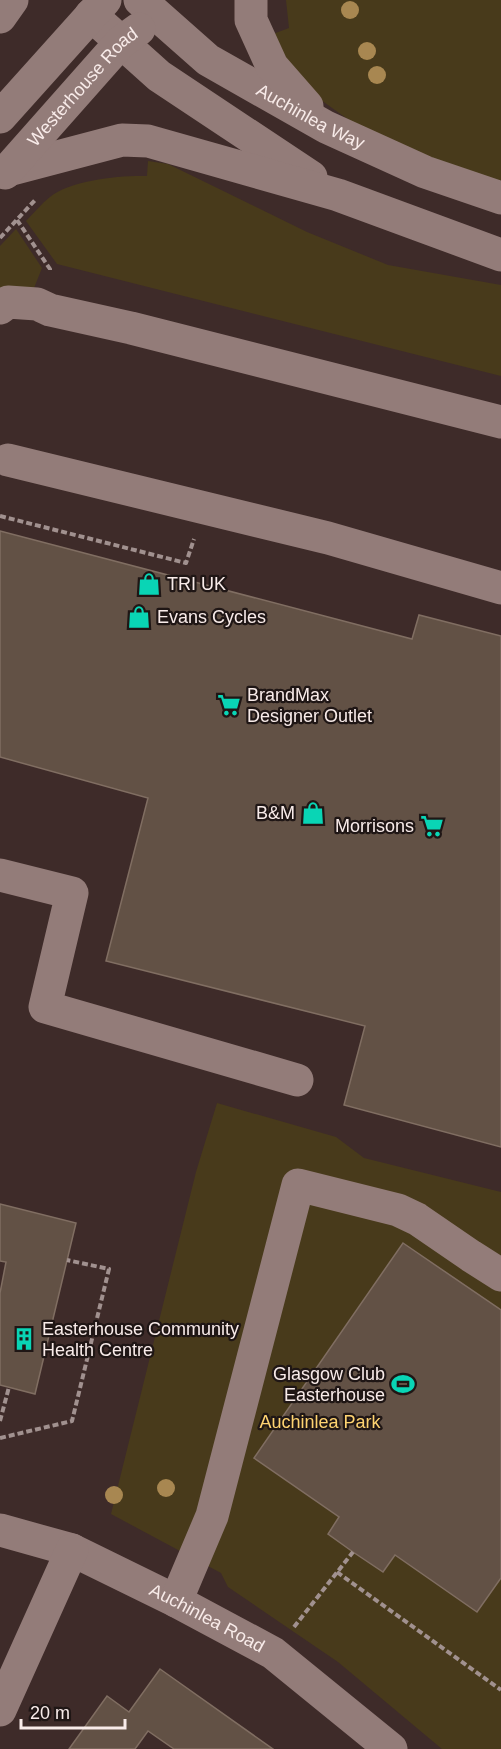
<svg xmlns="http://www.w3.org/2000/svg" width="501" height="1749" font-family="Helvetica,sans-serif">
  <rect width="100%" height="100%" fill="#3e2b29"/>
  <!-- green -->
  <g fill="#483a1b">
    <path d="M286,0h215v181l-38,-10 -107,-46 -49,-35 -16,-23 -18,-33 16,-6z"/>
    <path d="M148,161l20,3 139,68 81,33 113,20v91l-444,-112 -31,-43c8,-8 15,-17 24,-24 20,-17 72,-22 97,-21z"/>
    <path d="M16,229l26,39 -10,25 -32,1v-48z"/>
    <path d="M217,1103l119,34 28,21 137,34v557h-59l-104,-87 -110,-75 -7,-14 -110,-59 85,-342z"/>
  </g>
  <!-- building -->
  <g fill="#625145" stroke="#806e62" stroke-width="1.5">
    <path d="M0,531l412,108 7,-24 82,21v511l-157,-42 21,-79 -259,-65 42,-163 -148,-41z"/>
    <path d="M0,1204l76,19 -41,171 -35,-9v-92l6,-31 -6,-1z"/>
    <path d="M403,1243l98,67v268l-24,34 -82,-57 -12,17 -30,-20 -25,-18 11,-17 -85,-59z"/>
    <path d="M160,1669l113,80h-99l-26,-18 -13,18h-66l38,-53 22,16z"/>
  </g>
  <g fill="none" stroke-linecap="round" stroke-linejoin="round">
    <!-- path -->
    <g stroke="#a1918f" stroke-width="4" stroke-dasharray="6 3" stroke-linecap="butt">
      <path d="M17,220l33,49v4"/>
      <path d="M0,238l36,-39"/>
      <path d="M0,516l186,47 8,-24"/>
      <path d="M0,1421l9,-34"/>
      <path d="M0,1438l72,-17 37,-152 -42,-9"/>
      <path d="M337,1572l164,118"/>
      <path d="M294,1627l59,-75"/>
    </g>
    <!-- minor -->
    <g stroke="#937c79" stroke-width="33">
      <path id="s1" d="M140,0l68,60 118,67 99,45 76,26"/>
      <path d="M251,0v20l21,46 35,40"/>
      <path d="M91,15l68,61 152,101"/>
      <path d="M0,17l12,-17"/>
      <path d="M0,117l105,-117"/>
      <path d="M8,170l114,-30 26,1 190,54 163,60"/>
      <path id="s2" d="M5,173l116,-131 18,-13"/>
      <path d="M0,308l8,-6 29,2 13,6 81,18 370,94"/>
      <path d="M8,460l320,78 173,50"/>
      <path d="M0,875l72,18 -27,114 252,73"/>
      <path id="s3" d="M0,1530l72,20 104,51 97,52 118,96"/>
      <path d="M176,1601l36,-85 86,-331 100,25 19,9 54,37 30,19"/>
      <path d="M0,1710l72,-160"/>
    </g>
  </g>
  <!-- trees -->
  <g fill="#a88751">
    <circle cx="350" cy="10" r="9"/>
    <circle cx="367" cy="51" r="9"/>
    <circle cx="377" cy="75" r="9"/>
    <circle cx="166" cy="1488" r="9"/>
    <circle cx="114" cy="1495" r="9"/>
  </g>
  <!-- icons -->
  <defs>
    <g id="shop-bare" transform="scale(1.8)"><path d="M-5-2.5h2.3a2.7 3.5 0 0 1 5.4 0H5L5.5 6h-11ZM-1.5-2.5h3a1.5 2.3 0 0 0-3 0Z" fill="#09d5b5" stroke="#1f1615" stroke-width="2.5" paint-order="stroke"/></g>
    <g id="supermarket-bare" transform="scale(1.8)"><path d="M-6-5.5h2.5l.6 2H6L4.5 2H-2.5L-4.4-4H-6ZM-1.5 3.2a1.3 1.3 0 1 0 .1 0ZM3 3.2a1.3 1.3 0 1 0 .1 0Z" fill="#09d5b5" stroke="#1f1615" stroke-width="2.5" paint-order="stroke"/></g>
    <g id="building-bare" transform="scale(1.8)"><path d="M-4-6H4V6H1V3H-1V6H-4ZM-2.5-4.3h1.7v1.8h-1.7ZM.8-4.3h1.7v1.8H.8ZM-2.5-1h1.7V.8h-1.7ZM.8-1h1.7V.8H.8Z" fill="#09d5b5" stroke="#1f1615" stroke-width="2.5" paint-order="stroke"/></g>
    <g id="stadium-bare" transform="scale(1.8)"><path d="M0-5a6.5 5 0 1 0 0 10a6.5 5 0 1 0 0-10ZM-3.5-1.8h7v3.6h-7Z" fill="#09d5b5" stroke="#1f1615" stroke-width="2.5" paint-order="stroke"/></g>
  </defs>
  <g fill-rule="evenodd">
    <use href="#shop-bare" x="149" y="584"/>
    <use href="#shop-bare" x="139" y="617"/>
    <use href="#supermarket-bare" x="229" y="705"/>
    <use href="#shop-bare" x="313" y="813"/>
    <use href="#supermarket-bare" x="432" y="826"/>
    <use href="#building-bare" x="24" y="1339"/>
    <use href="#stadium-bare" x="403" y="1384"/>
  </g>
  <g text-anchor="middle" stroke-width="4.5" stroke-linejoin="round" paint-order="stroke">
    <!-- street labels -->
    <g font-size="18" fill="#f8ebe9" stroke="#1f1615">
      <text dy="6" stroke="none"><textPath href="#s2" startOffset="116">Westerhouse Road</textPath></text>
      <text dy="6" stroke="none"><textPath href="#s1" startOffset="208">Auchinlea Way</textPath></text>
      <text dy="6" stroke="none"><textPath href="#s3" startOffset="226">Auchinlea Road</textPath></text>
    </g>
    <!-- poi labels -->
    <g font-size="18" fill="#f8ebe9" stroke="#1f1615" text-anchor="start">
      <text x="167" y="590">TRI UK</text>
      <text x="157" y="623">Evans Cycles</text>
      <text x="247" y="701">BrandMax<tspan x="247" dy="21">Designer Outlet</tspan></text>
      <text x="295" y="819" text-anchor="end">B&amp;M</text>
      <text x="414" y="832" text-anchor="end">Morrisons</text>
      <text x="42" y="1335">Easterhouse Community<tspan x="42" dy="21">Health Centre</tspan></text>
      <text x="385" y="1380" text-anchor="end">Glasgow Club<tspan x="385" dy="21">Easterhouse</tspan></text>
    </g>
    <!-- park labels -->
    <g font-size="18" fill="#fed371" stroke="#1f1615">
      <text x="320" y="1428">Auchinlea Park</text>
    </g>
  </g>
  <!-- scale -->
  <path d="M21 1719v9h104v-9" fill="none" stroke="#f8ebe9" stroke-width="3"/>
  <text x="30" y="1719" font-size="18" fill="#f8ebe9" stroke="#1f1615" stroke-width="4.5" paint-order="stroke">20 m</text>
</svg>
